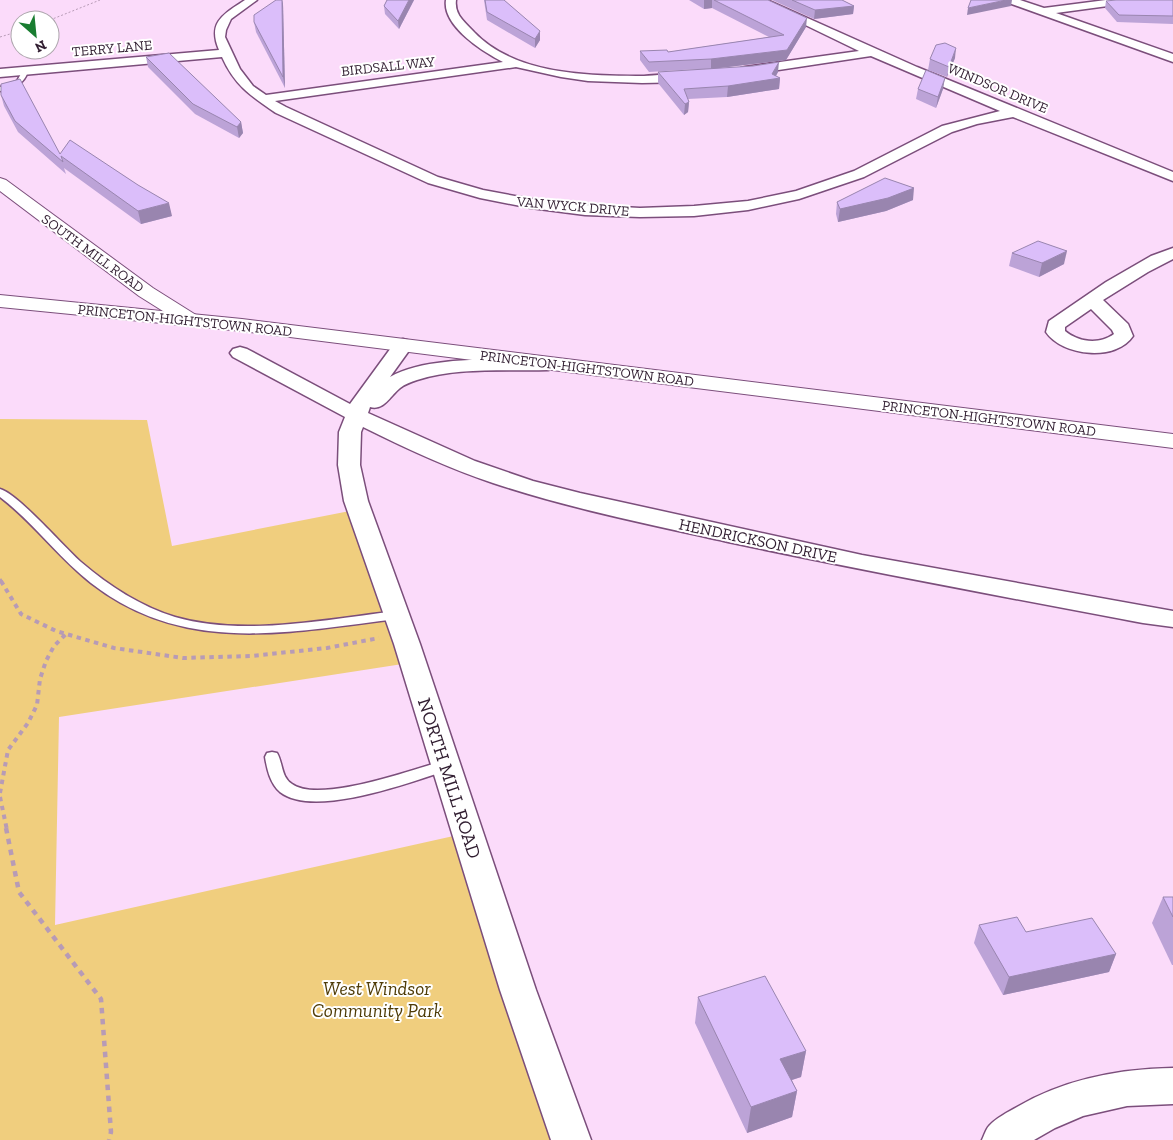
<svg xmlns="http://www.w3.org/2000/svg" width="1173" height="1140" font-family="'Zilla Slab',serif">
  <rect width="100%" height="100%" fill="#fbdbfa"/>
  <!-- green -->
  <path fill="#f0ce7e" d="M0,419l147,1 25,126 188,-37 49,154 -350,54 -4,208 412,-92 116,307h-583z"/>
  <g fill="none" stroke-linecap="round" stroke-linejoin="round">
    <!-- lane casing -->
    <g stroke="#7b4e7b" stroke-width="3">
      <g id="lane">
        <path d="M23,70l5,1c-4,14 -15,17 -28,20v-4l17,-6z"/>
        <path d="M0,489c17,4 64,58 81,73 28,24 59,44 94,55 68,20 153,2 222,-6l7,4 -7,4c-109,13 -212,37 -306,-36 -33,-26 -58,-61 -91,-86z"/>
        <path d="M272,752l5,1c6,10 4,24 15,31 27,20 122,-15 154,-24l5,1 3,4 -3,4c-37,12 -137,50 -171,23 -10,-9 -13,-23 -15,-35l2,-4z"/>
      </g>
    </g>
    <!-- street casing -->
    <g stroke="#7b4e7b" stroke-width="3">
      <g id="street">
        <path d="M245,0h12l-26,19 -5,11 -1,7 15,32 13,17 13,9 237,-33c-20,-10 -61,-36 -57,-62h10c-2,15 9,22 18,32 41,43 114,44 170,44 16,-1 35,-4 50,-1l2,3 -2,3 -4,1 -48,1 -54,-2 -27,-4 -45,-10 -241,34 11,6 152,70 45,13 48,9 54,6 55,3 54,-2 54,-5 48,-10 58,-20 88,-45 58,-15 -129,-55 -126,19 -4,-1 -2,-3 2,-3 4,-1 114,-16 -105,-51h13l150,67 256,105v9l-160,-64 -36,7 -25,8 -88,45 -65,22 -51,11 -54,6 -54,1 -55,-2 -54,-7 -51,-10 -52,-15 -152,-70c-25,-17 -41,-27 -54,-56l-222,20v-8l219,-19c-12,-28 5,-36 26,-50z"/>
        <path d="M1005,0h15l24,8 62,-8h29l-5,3 -74,10 117,41v8l-167,-60z"/>
        <path d="M1173,248v11l-25,13 -45,28 25,24 5,12c-17,26 -71,20 -87,-4l3,-11 57,-39 45,-26zM1091,309l21,21 2,4c-15,11 -36,8 -49,-3v-4z"/>
        <path d="M403,339l7,2 3,4 -23,32c38,-22 114,-17 158,-19l7,2 3,4 -3,4 -7,2c-41,1 -92,-3 -131,10 -6,2 -12,4 -17,8 -10,8 -16,23 -30,19l-2,6 107,48 58,20 47,12 282,62 311,56v16l-30,-4c-137,-26 -274,-51 -410,-80 -80,-18 -162,-34 -240,-60 -45,-15 -88,-35 -130,-56l-2,5 -1,33 8,36 52,143 116,346 55,150h-40l-51,-150 -106,-346 -50,-143 -6,-36 1,-33 6,-15 -112,-60 -3,-4 3,-4 7,-2 7,2 103,55 46,-63z"/>
        <path d="M1173,1068v36l-46,2 -44,10 -28,12 -21,12h-52c2,-4 4,-11 7,-14 7,-8 19,-14 28,-19 48,-28 101,-38 156,-39z"/>
      </g>
    </g>
    <!-- secondary casing -->
    <g stroke="#7b4e7b" stroke-width="2">
      <path id="secondary" d="M0,178l6,2 147,108 43,27 3,4 -3,4 -7,2 -7,-2 -43,-27 -139,-105z"/>
    </g>
    <!-- primary casing -->
    <g stroke="#7b4e7b" stroke-width="2">
      <path id="primary" d="M0,295l242,24 931,115v14l-931,-117 -242,-24z"/>
    </g>
    <!-- path-far3 -->
    <g stroke="#b79bb6" stroke-width="1" stroke-dasharray="2 2" stroke-linecap="butt">
      <path d="M50,20l50,-20"/>
      <path d="M0,37l20,-6"/>
    </g>
    <!-- path-far2 -->
    <path stroke="#b79bb6" stroke-width="3" stroke-dasharray="3 3" stroke-linecap="butt" d="M0,579l2,3"/>
    <!-- path-far1 -->
    <g stroke="#b79bb6" stroke-width="4" stroke-dasharray="4.5 4.5" stroke-linecap="butt">
      <path d="M1,581l20,33 35,17 58,17 69,10 68,-2 76,-8 52,-10"/>
      <path d="M0,793l8,-43 20,-27 9,-18 3,-26 6,-18 8,-15 12,-12"/>
      <path d="M0,797l7,33"/>
    </g>
    <!-- path -->
    <path stroke="#b79bb6" stroke-width="4.5" stroke-dasharray="5.5 5.5" stroke-linecap="butt" d="M6,828l13,64 82,107 10,133 -2,8"/>
    <!-- lane -->
    <use href="#lane" fill="#fff" fill-rule="evenodd"/>
    <!-- street -->
    <use href="#street" fill="#fff" fill-rule="evenodd"/>
    <!-- secondary -->
    <use href="#secondary" fill="#fff" fill-rule="evenodd"/>
    <!-- primary -->
    <use href="#primary" fill="#fff" fill-rule="evenodd"/>
  </g>
  <!-- wall -->
  <g fill="#bca3d7">
    <path d="M276,0h6l1,4 2,84 -29,-56 -2,-10z"/>
    <path d="M387,0h27l-15,29 -14,-15 -1,-8z"/>
    <path d="M484,0h20l36,40 -5,8 -48,-28z"/>
    <path d="M689,0h79l38,27 -20,33 -68,8 60,4 -2,4 4,2 -1,11 -52,8 -39,2 1,3 -1,10 -4,3 -26,-32v-11l40,-3 -49,3 -9,-12v-9l28,1 101,-15 -57,-29 -8,1z"/>
    <path d="M772,0h70l12,6 -1,8 -39,5z"/>
    <path d="M1173,0v24l-56,-2 -12,-14 1,-7z"/>
    <path d="M146,57l95,65 2,11 -4,5 -44,-24 -47,-47z"/>
    <path d="M955,58l-8,19 -19,-7 2,-11z"/>
    <path d="M918,89h25l-7,19 -20,-9z"/>
    <path d="M1,95l59,59 112,62 -31,8 -77,-56 2,6 -48,-42 -14,-26z"/>
    <path d="M913,200l-27,11 -48,11 -2,-8 1,-12z"/>
    <path d="M1012,253l52,11 -25,13 -30,-11z"/>
    <path d="M1163,897h10v68h-1l-20,-42z"/>
    <path d="M979,925l137,29 -7,18 -106,23 -29,-52z"/>
    <path d="M698,997l108,54 -5,26 -9,3 5,11 -5,26 -45,16 -52,-110z"/>
  </g>
  <!-- shaded-wall -->
  <g fill="#9985af">
    <path d="M282,0l1,4 2,84 -2,-11z"/>
    <path d="M409,0h5l-15,29 -1,-8z"/>
    <path d="M704,0h8v8l-8,1z"/>
    <path d="M1006,0h6l-1,6 -44,9 1,-7z"/>
    <path d="M854,6l-1,8 -39,5 1,-9z"/>
    <path d="M807,18l-1,9 -20,33 -75,9v-10l76,-9z"/>
    <path d="M540,31v9l-5,8v-9z"/>
    <path d="M956,48l-1,10 -8,19 2,-10z"/>
    <path d="M779,62l-1,10 -4,7 6,-1 -1,11 -52,8 1,-11 44,-12z"/>
    <path d="M945,78l-2,11 -7,19 2,-11z"/>
    <path d="M689,102l-1,10 -4,3 1,-11z"/>
    <path d="M241,122l2,11 -4,5 -2,-11z"/>
    <path d="M914,188l-1,12 -27,11 -48,11 2,-13z"/>
    <path d="M169,203l3,13 -31,8 -3,-13z"/>
    <path d="M1067,251l-3,13 -25,13 3,-14z"/>
    <path d="M1116,954l-7,18 -106,23 6,-18z"/>
    <path d="M806,1051l-5,26 -25,8 4,-26z"/>
    <path d="M797,1091l-5,26 -45,16 4,-26z"/>
  </g>
  <!-- building -->
  <g fill="#dbbefa" stroke="#9985af">
    <path d="M276,0h6l1,77 -29,-55v-7z"/>
    <path d="M387,0h22l-11,21 -14,-15z"/>
    <path d="M485,0h19l36,31 -5,8 -48,-27z"/>
    <path d="M714,0h54l39,18 -20,32 -76,9 -62,3 -9,-11 27,-1 1,2 116,-17z"/>
    <path d="M792,0h50l12,6 -39,4z"/>
    <path d="M971,0h35l-38,8z"/>
    <path d="M1116,0h57v16l-54,-1 -13,-14z"/>
    <path d="M945,43l11,5 -7,19 -19,-8 6,-14z"/>
    <path d="M169,53l72,69 -4,5 -44,-23 -47,-47z"/>
    <path d="M779,62l-7,12 8,4 -52,8 -44,3 5,13 -4,2 -27,-32 95,-6z"/>
    <path d="M926,70l19,8 -7,19 -20,-8z"/>
    <path d="M20,79l40,75 10,-14 68,45 31,18 -31,8 -77,-55 2,6 -48,-41 -14,-26v-11z"/>
    <path d="M885,178l29,10 -26,10 -48,11 -3,-7z"/>
    <path d="M1038,241l29,10 -25,12 -30,-10z"/>
    <path d="M1163,897h10v20z"/>
    <path d="M1017,917l9,15 66,-14 24,36 -107,23 -30,-52z"/>
    <path d="M765,976l41,75 -26,8 17,32 -46,16 -53,-110z"/>
  </g>
  <g text-anchor="middle" stroke-width="4" stroke-linejoin="round" paint-order="stroke">
    <!-- far-street labels -->
    <g font-size="14" fill="#301d30" stroke="#fff">
      <text transform="translate(112 48) rotate(-5)" y="5">TERRY LANE</text>
      <text transform="translate(388 66) rotate(-6)" y="5">BIRDSALL WAY</text>
      <text transform="translate(998 88) rotate(23)" y="5">WINDSOR DRIVE</text>
      <text transform="translate(573 206) rotate(5)" y="5">VAN WYCK DRIVE</text>
      <text transform="translate(93 253) rotate(36)" y="5">SOUTH MILL ROAD</text>
      <text transform="translate(185 320) rotate(6)" y="5">PRINCETON-HIGHTSTOWN ROAD</text>
      <text transform="translate(587 368) rotate(7)" y="5">PRINCETON-HIGHTSTOWN ROAD</text>
      <text transform="translate(989 418) rotate(7)" y="5">PRINCETON-HIGHTSTOWN ROAD</text>
    </g>
    <!-- street labels -->
    <g font-size="16" fill="#301d30" stroke="#fff">
      <text transform="translate(758 540) rotate(12)" y="6">HENDRICKSON DRIVE</text>
    </g>
    <!-- near-street labels -->
    <g font-size="19" fill="#301d30" stroke="#fff">
      <text transform="translate(450 778) rotate(72)" y="7">NORTH MILL ROAD</text>
    </g>
    <!-- near-park labels -->
    <g font-size="19" font-style="italic" fill="#4e3b06" stroke="#fff">
      <text x="377" y="995">West Windsor<tspan x="377" dy="22">Community Park</tspan></text>
    </g>
  </g>
  <!-- north arrow -->
  <g transform="translate(35 35) rotate(153)"><circle r="24" fill="#ffffff" stroke="#aca5ac"/>
  <path d="M0-4L9 19L0 12L-9 19Z" fill="#197d31"/>
  <text y="-8" font-size="14" font-weight="bold" text-anchor="middle" fill="#301d30">N</text>
  </g>
</svg>
